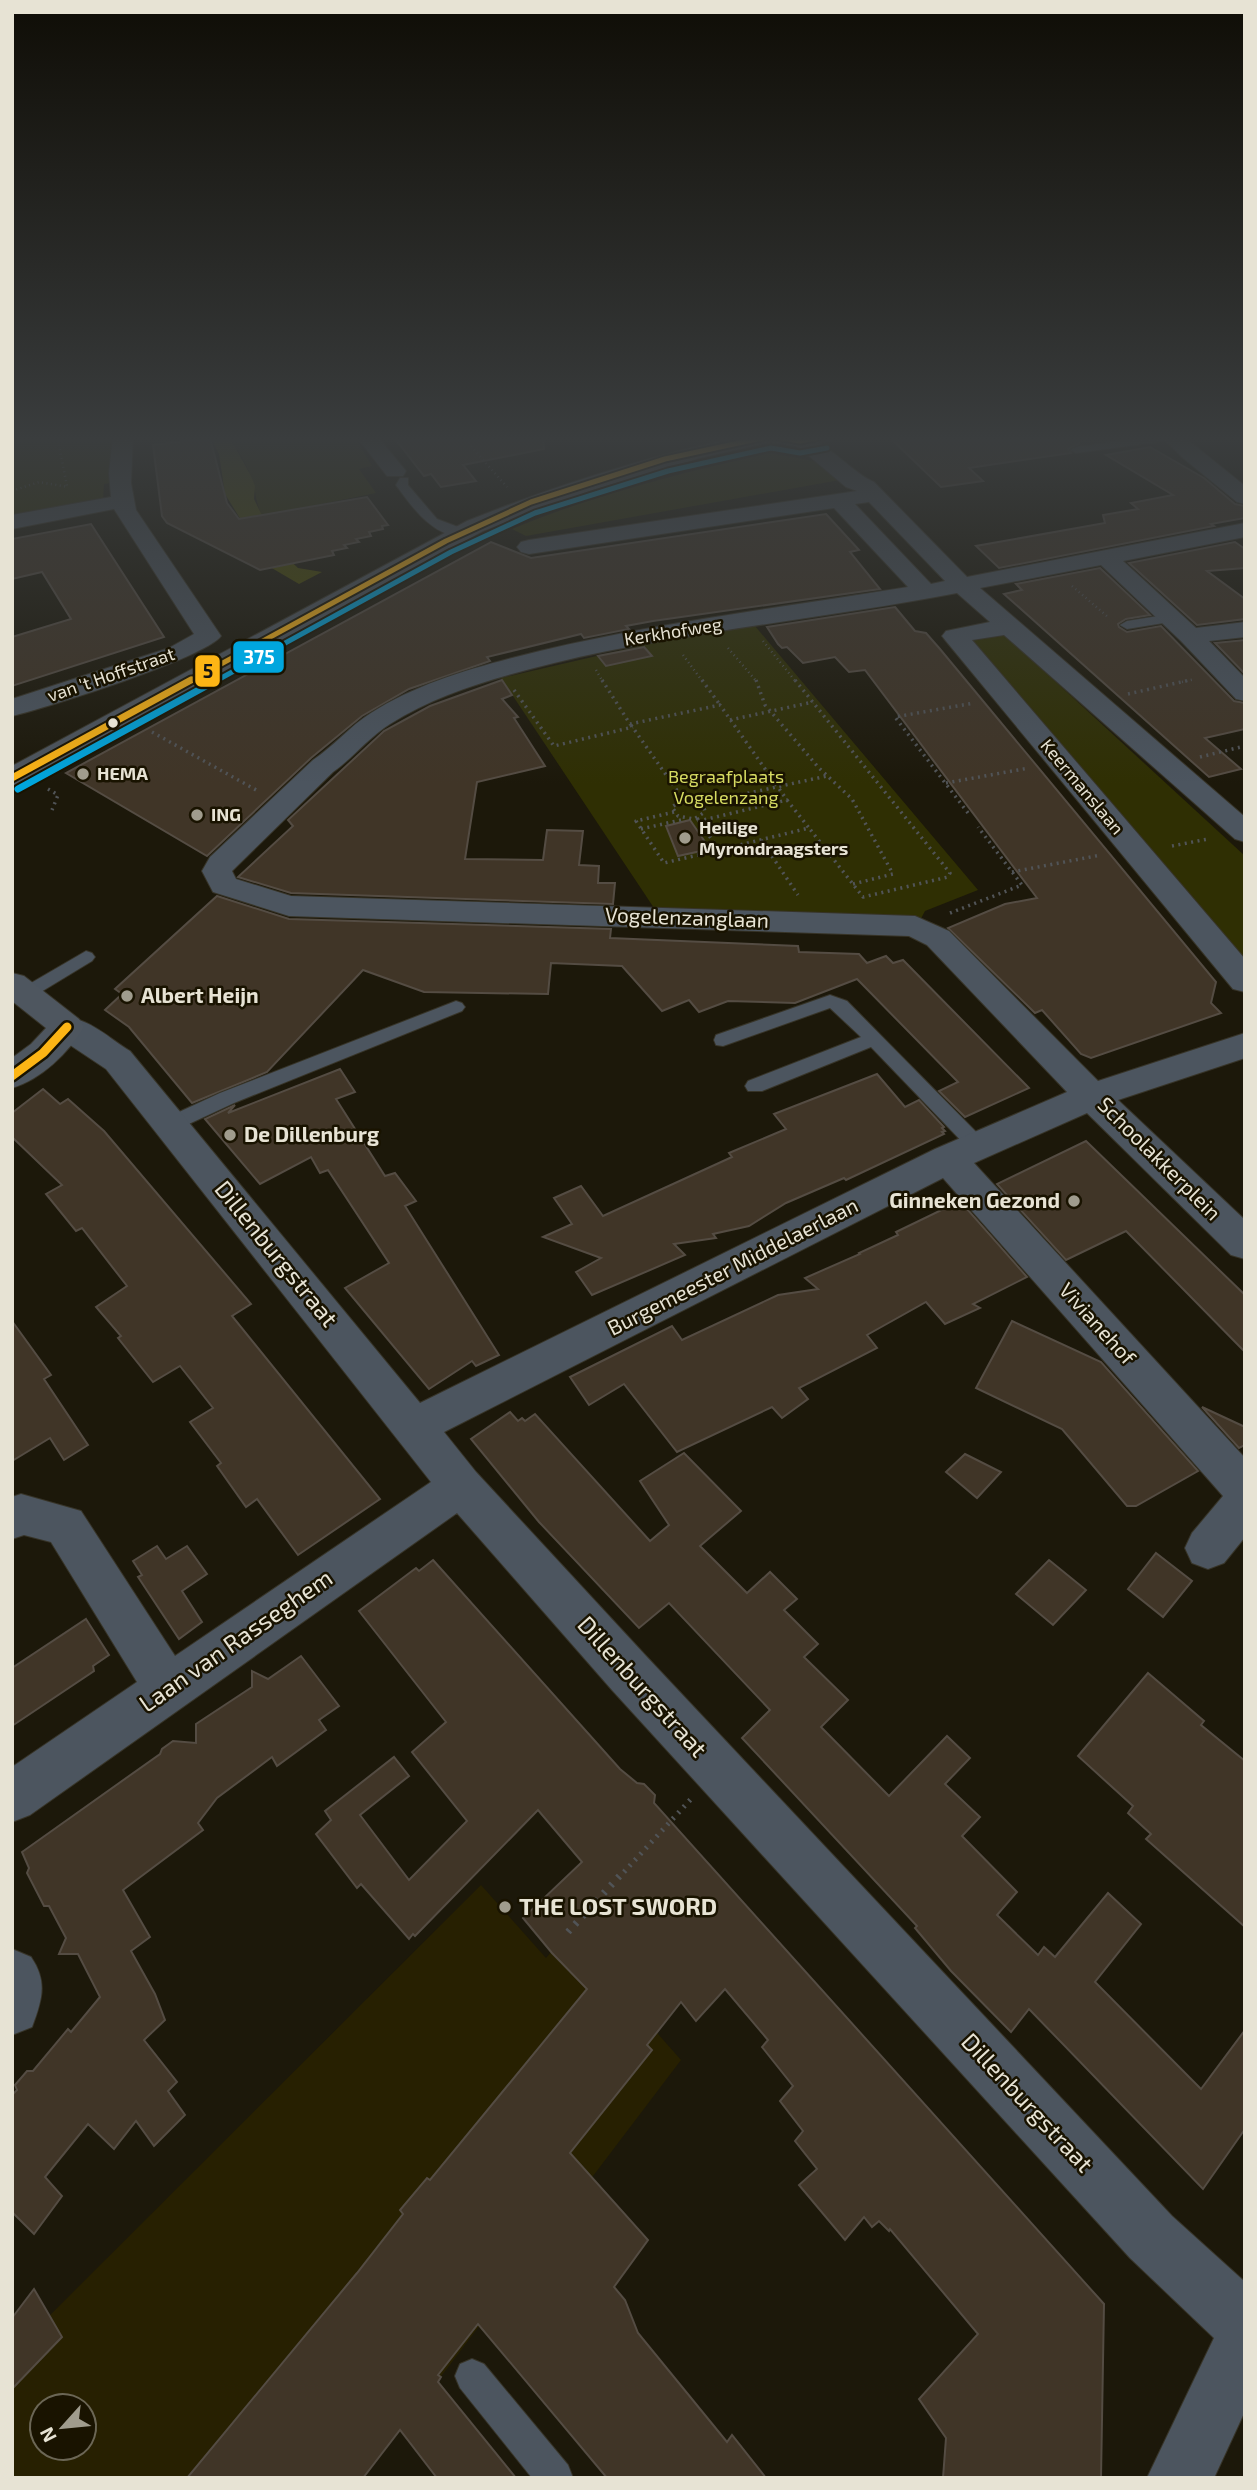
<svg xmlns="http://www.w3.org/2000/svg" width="1257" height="2490" font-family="'Exo 2',sans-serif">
  <rect width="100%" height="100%" fill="#1c180a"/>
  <!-- built -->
  <path fill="#272001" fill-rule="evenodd" d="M481,1885l65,73 22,-26 113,128 -317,418h-352v-125zM42,2406h42v42h-42z"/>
  <!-- green -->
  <g fill="#2f2f03">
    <path d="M12,436h101l-2,47 -7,1 -1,15 -91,20z"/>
    <path d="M229,436h125l18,30 -13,3 17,24 -114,23c-7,-16 -5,-19 -9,-33 -4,-16 -16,-33 -24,-47z"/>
    <path d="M769,453l45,8 26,19 -314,56 -14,-7c84,-35 169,-56 257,-76z"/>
    <path d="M755,626l223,264 -53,21 -7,13 -262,-13 -155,-233 165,-38z"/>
    <path d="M1005,635l240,221v111l-275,-326z"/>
  </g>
  <!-- forest -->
  <path fill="#484903" d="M210,436h19l22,40 4,10 -1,13 25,51 19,18 24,4 -23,12 -29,-17 -45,-73 -6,-40z"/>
  <!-- building -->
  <g fill="#403527" stroke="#544c43" stroke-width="2">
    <path d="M393,436h150l1,13 -81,16 13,16 -35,6 -10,-13 -7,2z"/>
    <path d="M888,436h190l1,8 -11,5 3,4 -102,15 14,13 -42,6z"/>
    <path d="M210,438l17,65 12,16 128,-22 21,28 -6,1 1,3 -14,3 2,4 -15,3 3,3 -15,3 3,3 -15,3 2,4 -74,15 -93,-47 -5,-7 -9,-71z"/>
    <path d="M1150,447l54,31 31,26 10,2v12l-34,6 3,2 -215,42 -23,-22 129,-23 -2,-8 35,-6 -7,-6 42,-8 -67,-40z"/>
    <path d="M826,514l33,36 -9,2 30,37 -227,32 -27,5 3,3 -45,9 -3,-4 -94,23 3,4 -81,28 -47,27 -51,42 -104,98 -141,-83 425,-231 40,16z"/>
    <path d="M91,524l73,113 -152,49v-49l59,-18 -29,-47 -30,7v-40z"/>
    <path d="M1235,542l10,7v19l-38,3 38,28v20l-48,6 -68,-62z"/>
    <path d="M1100,568l50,47 -24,4 -8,5 1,3 8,5 34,-6 73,75 11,2v26l-40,9 36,31 -32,8 -205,-183 18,-4 -6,-6z"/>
    <path d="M895,607l20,24 11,2 14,16 276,333 -5,21 10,10 -130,45 -10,-4 -39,-44 -7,3 -87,-85 57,-24 32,-6 -172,-228 -16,2 -14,-15 -32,6 -16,-16 -5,1 -4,-4 -11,-17z"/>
    <path d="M1245,640v34l-30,-31z"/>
    <path d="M644,647l8,9 -46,10 -8,-10z"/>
    <path d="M502,680l10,15 -10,4 16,18 -4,1 31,48 -68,16 -12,77 78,1 4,-30 36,1 -4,34 20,1 -1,17h17l-2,21 -322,-11 -53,-16 55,-51 -5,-6 96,-89 46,-25z"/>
    <path d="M690,820l20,29 -32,7 -12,-30z"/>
    <path d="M217,896l72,23 322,10 -1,9 188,8 1,6 60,2 8,9 19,-7 7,7 10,-3 126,128 -64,29 -26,-26 19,-9 -101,-103 -62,24 -67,-2 -29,11 -10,-12 -27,11 -40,-45 -71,-3 -3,31 -124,-2 -61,-22 -96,102 -75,31 -63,-76 -24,-17 17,-16 -7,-5z"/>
    <path d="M340,1069l15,23 -19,7 49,77 10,-3 21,28 -11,5 94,149 -23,11 -4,-5 -43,28 -84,-101 44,-25 -61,-93 -8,3 -9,-16 -51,27 -55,-65 30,-14 -7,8z"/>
    <path d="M877,1074l28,33 14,-7 25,27 -2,1 3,3 -3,1 2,2 -98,46 -2,-2 -58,25 -37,23 -36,8 3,4 -42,6 11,11 -93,40 -16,-23 25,-14 -58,-21 29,-13 -18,-26 27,-12 22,30 129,-59 -3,-4 57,-24 -12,-15z"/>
    <path d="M43,1089l17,15 8,-5 36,32 147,173 -19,12 148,183 -82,56 -41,-56 -11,8 -29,-41 4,-3 -31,-41 23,-14 -33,-42 -27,16 -35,-44 3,-2 -25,-29 31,-21 -45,-58 -6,3 -30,-37 16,-9 -50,-48v-24z"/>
    <path d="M1086,1141l159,154v57l-119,-121 -60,29 -69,-76z"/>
    <path d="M960,1201l67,76 -54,27 7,4 -35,16 -19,-22 -59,33 10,13 -78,40 9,11 -26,19 -10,-11 -95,45 -53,-68 -35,21 -19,-28 102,-51 10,14 96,-45 40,-6 -13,-11 55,-24 -1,-1 39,-18 -2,-3z"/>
    <path d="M12,1321l39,54 -7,4 44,66 -24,15 -14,-22 -38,23z"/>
    <path d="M1012,1321l89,41 97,109 -62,35h-9l-65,-77 -86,-41z"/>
    <path d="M1202,1407l43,20v18l-6,3z"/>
    <path d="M510,1412l8,9 4,-3 3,3 10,-7 115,127 19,-16 -29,-44 44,-28 57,58 -41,35 47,47 23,-21 27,27 -13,11 34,34 -14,13 44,43 -27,27 68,69 58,-60 23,22 -25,26 35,33 -18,19 55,56 -20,23 41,40 6,-8 11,10 53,-64 33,31 -46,58 106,107 44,-59v99l-42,60 -174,-180 -18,23 -60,-61 -36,-43 2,-2 -175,-188 28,-28 -101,-107 -30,25 -100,-106 -68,-83z"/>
    <path d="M965,1454l36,18 -24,26 -31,-26z"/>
    <path d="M157,1546l9,13 21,-13 20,28 -25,17 20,31 -23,17 -41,-62 4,-2 -9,-14z"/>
    <path d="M1156,1553l36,28 -29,36 -35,-28z"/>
    <path d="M433,1560l187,209 17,14 7,1 11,11 -1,8 450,501 -3,174h-158l3,-40 -27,-39 59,-65 -88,-105 -1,2 -10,-10 -7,6 -8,-10 -19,23 -46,-55 18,-16 -22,-28 8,-10 -23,-30 13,-15 -31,-39 6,-7 -43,-51 -29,32 -15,-19 -34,43 5,5 -82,103 78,87 -34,47 11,13 13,33 89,109 5,-7 34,43h-159l-129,-154 -40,51 3,2 -3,5 78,96h-79l-37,-48 -37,48h-176l170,-205 46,-59 -3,-4 27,-32 3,2 157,-191 -35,-36 -29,-35 59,-56 -44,-52 -123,126 -2,-2 -4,5 -48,-55 -4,4 -41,-54 15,-14 -6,-9 69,-54 15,19 -49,39 49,65 58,-59 -55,-69 34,-30 -87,-111 57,-43 3,3z"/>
    <path d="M1049,1560l37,30 -33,35 -37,-31z"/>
    <path d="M86,1619l23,36 -16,11 1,5 -82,55v-58z"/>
    <path d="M301,1656l38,50 -20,14 7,10 -49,36 -5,-9 -55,41 -19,25 5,7 -80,60 27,47 -19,14 24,43 10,26 -21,20 33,42 -9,9 17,24 -31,31 -18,-25 -22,28 -26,-25 -43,53 17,19 -28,38 -22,-22v-117l5,-5 -2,-5 12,-14h6l35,-42 3,3 29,-35 -22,-43h-19l7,-16 -17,-32h-5l-17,-33 2,-5 -7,-16 138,-98 2,-5 11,-8 23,2v-19l56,-37v-16l16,8z"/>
    <path d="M1148,1673l56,48 -3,4 44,36v166l-99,-88 5,-5 -23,-21 5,-7 -55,-50z"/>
    <path d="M34,2289l28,48 -50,52v-71z"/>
  </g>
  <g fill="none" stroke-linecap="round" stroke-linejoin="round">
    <!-- lane casing -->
    <g stroke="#373428" stroke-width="2">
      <g id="lane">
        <path d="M1157,436l22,1 -6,3 -97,13 -6,-3 6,-3z"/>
        <path d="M400,478h8v7l29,34 29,11v6c-31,4 -54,-29 -70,-51z"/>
        <path d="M1171,614l5,1v6l-49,8 -7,-4 7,-4z"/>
        <path d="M86,951l6,2 3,4 -3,4 -61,37h-12l-3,-4 3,-4z"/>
        <path d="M830,995l17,6 138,140 3,5 -3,5 -7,2 -7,-2 -100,-104 -109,44h-14l-3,-5 3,-5 113,-44 -31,-29 -107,38 -7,-1 -2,-5 2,-5z"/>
        <path d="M456,1001l6,2 3,4 -3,4 -228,92 -56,26h-14l-3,-5 3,-5 56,-26z"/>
        <path d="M472,2359l12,5 84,101 5,13h-41l-72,-90 -5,-12 5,-12z"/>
      </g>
    </g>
    <!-- street casing -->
    <g stroke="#373428" stroke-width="2">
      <g id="street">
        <path d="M113,436h20l-2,47 5,27 85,126c-16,22 -175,72 -209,80v-17l157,-51 25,-14 -80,-125 -102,20v-14l99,-18 -2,-24z"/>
        <path d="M356,436h21l29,35 -3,5h-16z"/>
        <path d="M799,436c24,0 51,36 75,46l93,95 278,-54v14l-122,24 73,67 49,-6v15l-36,4 36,37v23l-9,-2 -55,-58 -80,-76 -121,23 265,229v25l-10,-3 -231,-204 -32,5 273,319v33l-12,-3 -287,-348 -4,-5 4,-5 44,-9 -33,-29c-134,26 -271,38 -403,70 -56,14 -115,30 -164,61 -21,13 -37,34 -57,48l-101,99 4,8 55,17 624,20 34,15 149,150 147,-48v25l-127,42 127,120v39l-14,-4 -144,-142 -113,50 271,295v79l-21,26 -16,6 -16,-6 -7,-15 7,-15 31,-37 -280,-318 -499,254 32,40 170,184 526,560 73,66v129l-31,67h-67l67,-140 -84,-80 -518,-568 -155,-177 -427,302 -18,7v-55l125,-85 -86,-140 -27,-7 -12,4v-42l9,-3 60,17 94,145 256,-174 -325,-413 -51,-34 -5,-8 5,-8c27,-8 53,19 75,32l290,352 515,-254 132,-57 -140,-147 -18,-9 -620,-20 -76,-24 -11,-21 8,-14 103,-97c21,-14 37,-34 58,-47 50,-32 112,-48 169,-62 121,-29 245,-44 368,-64l-74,-79 -305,46 -8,-2 -4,-5 4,-5 8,-2 328,-49 -11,-4 -50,-42 -3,-4zM869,502l76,79 -14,3 -76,-80z"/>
        <path d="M1161,436h22l62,50v18l-8,-2 -54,-44z"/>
        <path d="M12,1949l19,8c17,25 11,43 1,70l-20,8z"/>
      </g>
    </g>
    <!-- secondary casing -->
    <g stroke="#373428" stroke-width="2">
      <g id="secondary">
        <path d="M743,436h92l-3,4 -32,7 -29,-5 -71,16 -108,32 -109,41 -461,253 -10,2v-20l455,-245c90,-36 182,-65 276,-85z"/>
        <path d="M12,973l12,3 55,43 5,8c-15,25 -43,53 -72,61v-30l19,-14 15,-16 -34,-27z"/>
      </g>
    </g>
    <!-- path-far3 -->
    <g stroke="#515457" stroke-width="2.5" stroke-dasharray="1 3.5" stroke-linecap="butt">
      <path d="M12,436h39"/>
      <path d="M57,436l10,50"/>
      <path d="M462,436l45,51"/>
      <path d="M12,491l27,-9 29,5"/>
      <path d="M1072,586l36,31"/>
      <path d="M763,641l33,41"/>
      <path d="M728,648l29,34"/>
      <path d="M683,655l20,27"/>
      <path d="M596,670l7,12"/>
      <path d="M1182,682l13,-3"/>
    </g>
    <!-- path-far2 -->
    <g stroke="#515457" stroke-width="3.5" stroke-dasharray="2 4.5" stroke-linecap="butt">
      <path d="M602,680l28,44 90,-19 67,95"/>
      <path d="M702,680l18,25"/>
      <path d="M756,680l9,25 54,63 33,31 41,75 -40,10"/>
      <path d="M795,680l155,193 -2,4 -85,20 -54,-69"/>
      <path d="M514,690l40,56 79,-19"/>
      <path d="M1128,694l62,-14"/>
      <path d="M730,720l83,-18"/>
      <path d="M631,725l52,74"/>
      <path d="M152,732l106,59"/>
      <path d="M1200,757l45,-11"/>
      <path d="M946,783l83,-15"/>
      <path d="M48,789l10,6 -6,15"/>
      <path d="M683,799l20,4 2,9 -11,7 -16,-3 -6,-9z"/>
      <path d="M787,800l22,28 -90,22 -20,-29z"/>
      <path d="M703,803l124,-27"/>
      <path d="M674,812l-38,9 28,42 55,-13"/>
      <path d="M968,813l-73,-96 79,-14"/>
      <path d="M697,818l2,3"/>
      <path d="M641,829l44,-10"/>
      <path d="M761,840l37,55"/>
      <path d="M1172,846l36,-7"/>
      <path d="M1012,872l89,-17"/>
      <path d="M950,913l72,-28 -44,-58"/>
    </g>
    <!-- path-far1 -->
    <path stroke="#515457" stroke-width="5" stroke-dasharray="2 6" stroke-linecap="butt" d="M624,1872l67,-73"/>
    <!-- path -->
    <path stroke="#515457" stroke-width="7" stroke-dasharray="2.5 8" stroke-linecap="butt" d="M568,1932l57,-62"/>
    <!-- lane -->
    <use href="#lane" fill="#4c555f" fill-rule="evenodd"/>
    <!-- street -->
    <use href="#street" fill="#4c555f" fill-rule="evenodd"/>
    <!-- secondary -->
    <use href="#secondary" fill="#4e565f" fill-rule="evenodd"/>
    <!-- bus-1-far2 casing -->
    <g stroke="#191300" stroke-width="9">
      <path id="bus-1-far2" d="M188,682l258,-141 85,-39 134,-43 106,-23 29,5 25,-5"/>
    </g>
    <!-- bus-1-far1 casing -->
    <g stroke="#191300" stroke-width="11">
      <path id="bus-1-far1" d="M12,778l179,-98"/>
    </g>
    <!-- bus-1 casing -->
    <g stroke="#191300" stroke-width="14">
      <path id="bus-1" d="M12,1076l31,-23 24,-26"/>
    </g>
    <!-- bus-2-far1 casing -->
    <g stroke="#191300" stroke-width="9">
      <path id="bus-2-far1" d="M214,682l237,-130 84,-39 133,-42 103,-23 29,5 27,-5"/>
    </g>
    <!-- bus-2 casing -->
    <g stroke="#191300" stroke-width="11">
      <path id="bus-2" d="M18,789l199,-109"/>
    </g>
    <!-- bus-1-far2 -->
    <use href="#bus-1-far2" stroke="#fdb515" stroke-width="5"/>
    <!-- bus-1-far1 -->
    <use href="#bus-1-far1" stroke="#fdb515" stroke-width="7"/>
    <!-- bus-1 -->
    <use href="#bus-1" stroke="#fdb515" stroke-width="9"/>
    <!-- bus-2-far1 -->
    <use href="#bus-2-far1" stroke="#00a6de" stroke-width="5"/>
    <!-- bus-2 -->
    <use href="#bus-2" stroke="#00a6de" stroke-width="7"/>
  </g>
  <!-- sky -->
  <linearGradient id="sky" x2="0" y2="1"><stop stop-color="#0f0d06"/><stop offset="0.56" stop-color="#3a3d3e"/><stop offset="1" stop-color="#3a3d3e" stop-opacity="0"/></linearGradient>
  <rect width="1257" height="784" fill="url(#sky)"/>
  <!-- markers -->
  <circle fill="#e7e3d4" stroke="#191300" stroke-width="2.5" cx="113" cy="723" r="6"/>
  <g fill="#a09c8d" stroke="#191300" stroke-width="2.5">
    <circle cx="83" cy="774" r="7"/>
    <circle cx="197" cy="815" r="7"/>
    <circle cx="685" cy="838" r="7"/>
    <circle cx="127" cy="996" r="7"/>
    <circle cx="230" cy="1135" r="7"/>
    <circle cx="1074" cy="1201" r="7"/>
    <circle cx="505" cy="1907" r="7"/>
  </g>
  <g text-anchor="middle" stroke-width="5" stroke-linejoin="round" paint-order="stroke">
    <!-- far-street labels -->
    <g font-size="18" fill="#e7e3d4" stroke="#191300">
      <text transform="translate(673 632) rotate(-9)" y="6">Kerkhofweg</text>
      <text transform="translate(111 675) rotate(-19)" y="6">van 't Hoffstraat</text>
      <text transform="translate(1082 787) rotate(50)" y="6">Keermanslaan</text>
    </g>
    <!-- far-poi labels -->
    <g font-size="18" font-weight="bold" fill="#e7e3d4" stroke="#191300" text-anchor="start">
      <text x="97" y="780">HEMA</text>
      <text x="211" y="821">ING</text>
      <text x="699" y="834">Heilige<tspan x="699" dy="21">Myrondraagsters</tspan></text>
    </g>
    <!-- far-park labels -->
    <g font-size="18" fill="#d7dc62" stroke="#191300">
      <text x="726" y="783">Begraafplaats<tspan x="726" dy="21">Vogelenzang</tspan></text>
    </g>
    <!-- street labels -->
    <g font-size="21" fill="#e7e3d4" stroke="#191300">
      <text transform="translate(687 918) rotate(2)" y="7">Vogelenzanglaan</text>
      <text transform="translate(1159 1159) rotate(45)" y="7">Schoolakkerplein</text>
      <text transform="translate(733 1267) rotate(-27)" y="7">Burgemeester Middelaerlaan</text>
      <text transform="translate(1097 1324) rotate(48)" y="7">Vivianehof</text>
    </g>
    <!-- poi labels -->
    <g font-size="21" font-weight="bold" fill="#e7e3d4" stroke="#191300" text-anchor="start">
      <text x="141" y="1003">Albert Heijn</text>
      <text x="244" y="1142">De Dillenburg</text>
      <text x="1060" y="1208" text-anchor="end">Ginneken Gezond</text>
    </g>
    <!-- near-street labels -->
    <g font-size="24" fill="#e7e3d4" stroke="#191300">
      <text transform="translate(276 1254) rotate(51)" y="8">Dillenburgstraat</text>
      <text transform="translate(236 1641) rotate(-35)" y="8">Laan van Rasseghem</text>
      <text transform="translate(642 1687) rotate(48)" y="8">Dillenburgstraat</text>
      <text transform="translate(1027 2103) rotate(47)" y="8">Dillenburgstraat</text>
    </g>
    <!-- near-poi labels -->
    <g font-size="24" font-weight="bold" fill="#e7e3d4" stroke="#191300" text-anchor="start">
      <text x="519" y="1915">THE LOST SWORD</text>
    </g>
  </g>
  <g stroke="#191300" stroke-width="2.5">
    <rect x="232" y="640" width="53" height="34" rx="7" fill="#00a6de"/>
    <rect x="194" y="654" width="27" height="34" rx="7" fill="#fdb515"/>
  </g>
  <g font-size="19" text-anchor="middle" font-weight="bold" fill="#fff">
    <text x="259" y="664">375</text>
  </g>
  <g font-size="19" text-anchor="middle" font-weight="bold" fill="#111">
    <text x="208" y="678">5</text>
  </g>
  <!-- border -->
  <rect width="1257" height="2490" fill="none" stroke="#e7e3d4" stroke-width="28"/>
  <!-- north arrow -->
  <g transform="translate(63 2427) rotate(243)"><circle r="33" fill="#191300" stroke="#6b6655" stroke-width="2"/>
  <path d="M0-5L12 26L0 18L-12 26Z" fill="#a09c8d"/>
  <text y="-10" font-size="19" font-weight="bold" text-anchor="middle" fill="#e7e3d4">N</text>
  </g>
</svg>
